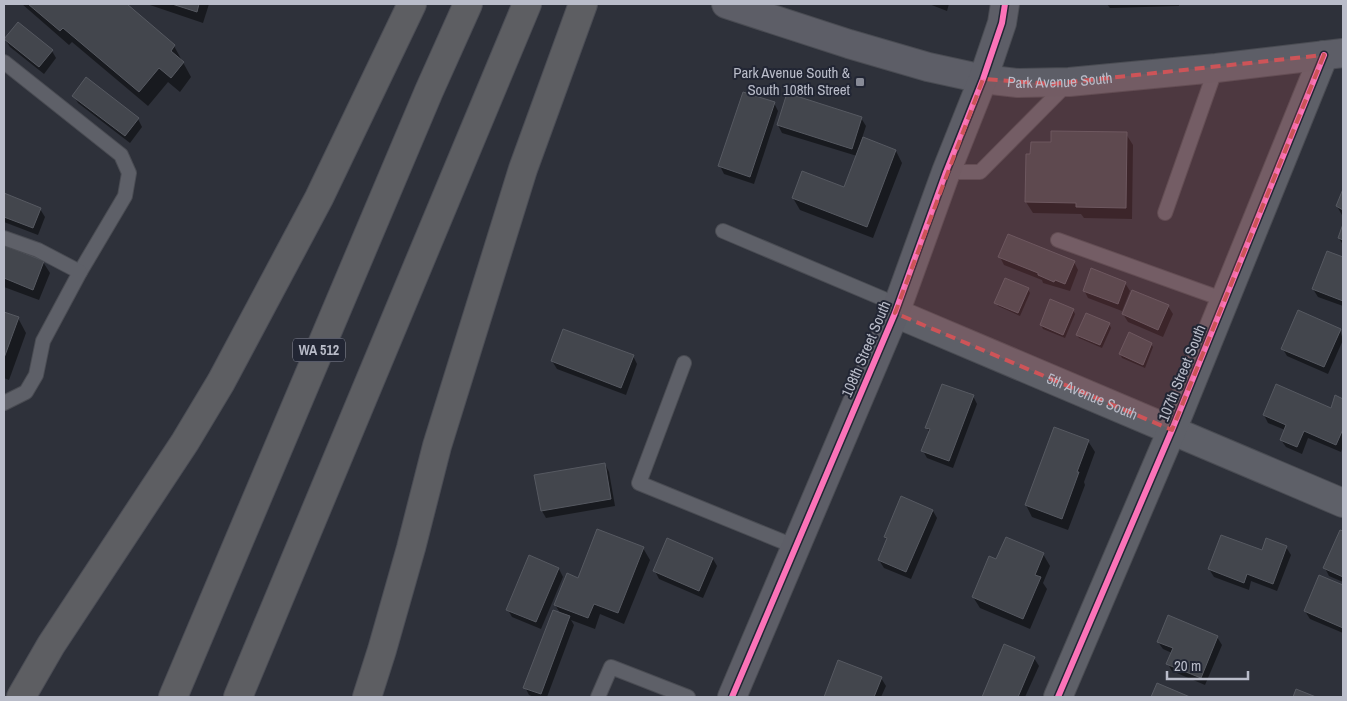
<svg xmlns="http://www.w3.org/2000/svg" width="1347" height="701" font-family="'Archivo Narrow',sans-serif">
  <rect width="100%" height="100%" fill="#2e313a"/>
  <!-- shadow -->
  <g fill="#0007">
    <path d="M22,4h103l49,42 17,31 -11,15 -12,-10 -20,24 -76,-64 -3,3z"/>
    <path d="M147,4h62l-6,19z"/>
    <path d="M929,4h20l-2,7z"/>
    <path d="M1107,4h72v2l-69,2z"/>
    <path d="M5,39l47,12 4,7 -12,16 -34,-27z"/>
    <path d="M74,96l64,23 4,8 -12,16 -52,-40z"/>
    <path d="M774,103l4,8 -24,73 -30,-10 -4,-8z"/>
    <path d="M861,118l5,8 -6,18 2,1 2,-6 32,12 6,12 -29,75 -73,-28 -7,-12 52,-10 12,-32 -75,-23 -4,-8z"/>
    <path d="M1126,134l7,11 -1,74 -48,-1 -3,-4 -48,-1 -7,-11 6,-47 20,-11z"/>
    <path d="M1343,192v25l-6,-11z"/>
    <path d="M4,194l36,15 5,8 -7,18 -34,-13z"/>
    <path d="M1343,228v17l-4,-7z"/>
    <path d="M4,246l39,16 7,11 -11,27 -35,-13z"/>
    <path d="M1327,252l16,6v48l-25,-9 -5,-8z"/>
    <path d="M1000,257l74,5 4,8 -8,21 -27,-8 -1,-3 -38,-15z"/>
    <path d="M1125,283l5,8 -8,20 -34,-13 -4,-8z"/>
    <path d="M1028,289l2,4 -10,23 -22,-10 -2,-4z"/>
    <path d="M1168,306l5,8 -10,23 -35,-15 -5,-8z"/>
    <path d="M1073,310l2,4 -10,24 -22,-9 -2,-4z"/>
    <path d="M4,313l14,5 8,15 -17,47 -5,-2z"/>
    <path d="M1109,324l2,4 -9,20 -23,-10 -2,-3z"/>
    <path d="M1340,330l3,10 -15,34 -41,-18 -4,-7z"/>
    <path d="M1151,344l2,3 -8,21 -23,-10 -2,-4z"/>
    <path d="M633,356l4,8 -11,31 -69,-26 -5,-8z"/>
    <path d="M973,396l4,8 -24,64 -26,-10 -4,-7 7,-18 -3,-5z"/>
    <path d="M1336,397l7,3v46l-2,6 -33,-14 -6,16 -16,-7 -5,-7 4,-10 -17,-7 -4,-8 67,-6z"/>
    <path d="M1088,441l7,11 -11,30 1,3 -17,45 -36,-13 -6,-12z"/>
    <path d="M605,464l4,8 6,34 -69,12 -4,-7z"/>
    <path d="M933,511l4,7 -26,61 -27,-11 -5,-8 8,-19 -2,-4z"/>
    <path d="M1341,531l2,2v49l-14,-6 -4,-8z"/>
    <path d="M1286,547l5,8 -14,36 -26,-10 -2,9 -35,-13 -5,-8 54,-18z"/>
    <path d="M643,548l7,12 -26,64 -24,-10 -5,15 -24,-9 3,5 -27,72h-13l-5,-2 -4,-8 36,-73 -6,-9 24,-26z"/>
    <path d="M1043,554l7,12 -7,17 4,6 -17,40 -50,-21 -7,-11 24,-36z"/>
    <path d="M713,559l4,7 -14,32 -44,-19 -4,-8z"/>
    <path d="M559,569l4,8 -22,52 -29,-12 -4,-7z"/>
    <path d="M1320,576l23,10v47l-33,-14 -5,-8z"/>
    <path d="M1217,637l5,8 -17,40 -33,-14 -4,-7 4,-11 -9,-4 -5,-7z"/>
    <path d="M1004,646l30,12 5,8 -14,31h-42z"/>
    <path d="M839,662l42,16 5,8 -5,11h-56z"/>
  </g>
  <!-- building -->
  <g fill="#43464d" stroke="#565961">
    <path d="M28,4h99l48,41 -4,6 13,11 -13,16 -12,-10 -20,24 -76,-64 -3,3z"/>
    <path d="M172,4h27l-2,8z"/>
    <path d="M18,22l35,28 -14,17 -35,-28z"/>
    <path d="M86,77l53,41 -14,18 -53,-40z"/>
    <path d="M743,92l32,10 -25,75 -32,-11z"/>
    <path d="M787,93l75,24 -10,32 -75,-24z"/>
    <path d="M1051,131l76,1 -1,76 -50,-1v-4l-51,-1 1,-48h4l1,-12h20z"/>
    <path d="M863,137l33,13 -29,77 -75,-29 10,-27 42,16z"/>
    <path d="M1343,189v21l-7,-4z"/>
    <path d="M4,193l37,15 -8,20 -29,-11z"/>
    <path d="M1343,224v16l-5,-2z"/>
    <path d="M1008,234l67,27 -10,23 -10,-4 -1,2 -16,-7v-2l-40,-16z"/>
    <path d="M4,245l40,16 -11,29 -29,-12z"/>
    <path d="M1327,251l16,6v44l-31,-12z"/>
    <path d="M1091,268l35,14 -8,22 -35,-13z"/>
    <path d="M1005,278l24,10 -11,25 -24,-10z"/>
    <path d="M1132,290l37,15 -11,25 -36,-16z"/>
    <path d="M1050,299l24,10 -11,26 -23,-10z"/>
    <path d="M1298,310l43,19 -17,38 -43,-18z"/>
    <path d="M4,312l15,5 -15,41z"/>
    <path d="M1086,313l24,10 -10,22 -24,-10z"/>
    <path d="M563,329l71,26 -13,33 -70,-27z"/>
    <path d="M1129,332l23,11 -9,22 -24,-11z"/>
    <path d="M942,384l32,11 -25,66 -28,-10 9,-22 -5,-1z"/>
    <path d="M1276,384l55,24 4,-13 8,4v30l-7,16 -32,-14 -7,16 -17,-7 6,-15 -23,-10z"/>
    <path d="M1054,427l35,13 -12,32h2l-17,47 -37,-14z"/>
    <path d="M605,463l6,36 -70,12 -7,-36z"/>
    <path d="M901,496l32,14 -27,62 -28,-12 9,-22 -3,-1z"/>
    <path d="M597,529l47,18 -26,66 -24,-9 -6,14 -34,-13 13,-32 11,5z"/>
    <path d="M1340,530l3,1v46l-20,-9z"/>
    <path d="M1221,535l41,15 4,-12 21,8 -14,38 -26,-10 -3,9 -36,-14z"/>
    <path d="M1006,537l38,16 -9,22 6,2 -18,42 -51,-22 17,-41 7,3z"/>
    <path d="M667,538l46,20 -14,33 -46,-20z"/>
    <path d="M529,555l30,13 -23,54 -30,-12z"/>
    <path d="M1319,575l24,10v43l-39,-17z"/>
    <path d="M553,610l17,6 -29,78 -18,-6z"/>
    <path d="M1168,615l50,21 -17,42 -35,-14 7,-16 -16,-6z"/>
    <path d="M1004,644l31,13 -17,40h-36z"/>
    <path d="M838,660l44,17 -8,20h-50z"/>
    <path d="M1157,683l33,14h-39z"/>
    <path d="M1296,689l20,8h-23z"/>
  </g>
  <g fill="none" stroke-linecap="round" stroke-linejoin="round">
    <!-- lane casing -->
    <g stroke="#4a4c53" stroke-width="16">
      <g id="lane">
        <path d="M4,62l117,93 8,18 -4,23 -45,76"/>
        <path d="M946,172h34l88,-89"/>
        <path d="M1165,213l51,-145"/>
        <path d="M723,231l175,74"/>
        <path d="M4,238l34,12 42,22 -37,69 -7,34 -10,17 -22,11"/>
        <path d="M1058,240l167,60"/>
        <path d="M684,363l-45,120 157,64"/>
        <path d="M598,697l13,-30 77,30"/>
      </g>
    </g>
    <!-- street casing -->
    <g stroke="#4a4c53" stroke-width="30">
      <g id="street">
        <path id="s1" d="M895,313l448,190"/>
        <path d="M1058,697l114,-267 152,-375"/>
      </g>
    </g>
    <!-- secondary casing -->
    <g stroke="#4a4c53" stroke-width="30">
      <g id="secondary">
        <path id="s2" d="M726,4l123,40 79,23 55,12 35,4 51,-1 147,-14 127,-15"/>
        <path d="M732,697l163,-384 51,-141 37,-93 19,-56 3,-19"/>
      </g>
    </g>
    <!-- highway casing -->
    <g stroke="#4b4d55" stroke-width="30">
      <g id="highway">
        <path d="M21,697l30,-52 134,-203 36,-60 98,-184 93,-194"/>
        <path d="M173,697l256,-606 39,-87"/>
        <path d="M238,697l289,-693"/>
        <path d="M367,697l15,-47 29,-102 26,-102 86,-277 60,-165"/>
      </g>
    </g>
    <!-- lane -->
    <use href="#lane" stroke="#5e6068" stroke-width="14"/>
    <!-- street -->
    <use href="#street" stroke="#5e6068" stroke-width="28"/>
    <!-- secondary -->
    <use href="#secondary" stroke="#5d5e67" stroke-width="28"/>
    <!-- highway -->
    <use href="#highway" stroke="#5d5e62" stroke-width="28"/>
    <!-- cycleway casing -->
    <g stroke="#222634" stroke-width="9">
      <g id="cycleway">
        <path d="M732,697l163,-384 51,-141 37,-93 19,-56 3,-19"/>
        <path d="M1058,697l114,-267 152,-375"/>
      </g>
    </g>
    <!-- cycleway -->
    <use href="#cycleway" stroke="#fb73b8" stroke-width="6"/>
  </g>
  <!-- marked area -->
  <path fill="#cd5458" fill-opacity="0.2" stroke="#cd5458" stroke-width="4" stroke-dasharray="10 6" stroke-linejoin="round" d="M1324,55l-152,375 -277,-117 88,-234 69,5z"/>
  <!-- markers -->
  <rect fill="#888b97" stroke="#222634" stroke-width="2" x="855" y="77" width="10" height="10" rx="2.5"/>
  <g text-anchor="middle" stroke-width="4" stroke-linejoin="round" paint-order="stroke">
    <!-- shield labels -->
    <rect fill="#222634" stroke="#8c8f9c" stroke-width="1" x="293" y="338.5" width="52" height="23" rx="4"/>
    <g font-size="14" font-weight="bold" fill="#b9bcc9">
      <text x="319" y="355">WA 512</text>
    </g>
    <!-- poi labels -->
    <g font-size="15" fill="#b9bcc9" stroke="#222634" text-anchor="end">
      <text x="850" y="78">Park Avenue South &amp;<tspan x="850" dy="17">South 108th Street</tspan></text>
    </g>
    <!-- street labels -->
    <g font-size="15" fill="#b9bcc9" stroke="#222634">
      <text dy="5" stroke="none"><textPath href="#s2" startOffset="345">Park Avenue South</textPath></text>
      <text transform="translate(866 349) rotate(-67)" y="5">108th Street South</text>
      <text transform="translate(1182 373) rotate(-68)" y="5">107th Street South</text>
      <text dy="5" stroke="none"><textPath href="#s1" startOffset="214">5th Avenue South</textPath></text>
    </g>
  </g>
  <!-- border -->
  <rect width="1347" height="701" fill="none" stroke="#b9bcc9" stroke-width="10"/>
  <!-- scale -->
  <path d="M1167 671v8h81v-8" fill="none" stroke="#b9bcc9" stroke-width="2.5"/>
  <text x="1174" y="671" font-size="15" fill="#b9bcc9" stroke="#222634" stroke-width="4" paint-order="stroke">20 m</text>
</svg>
